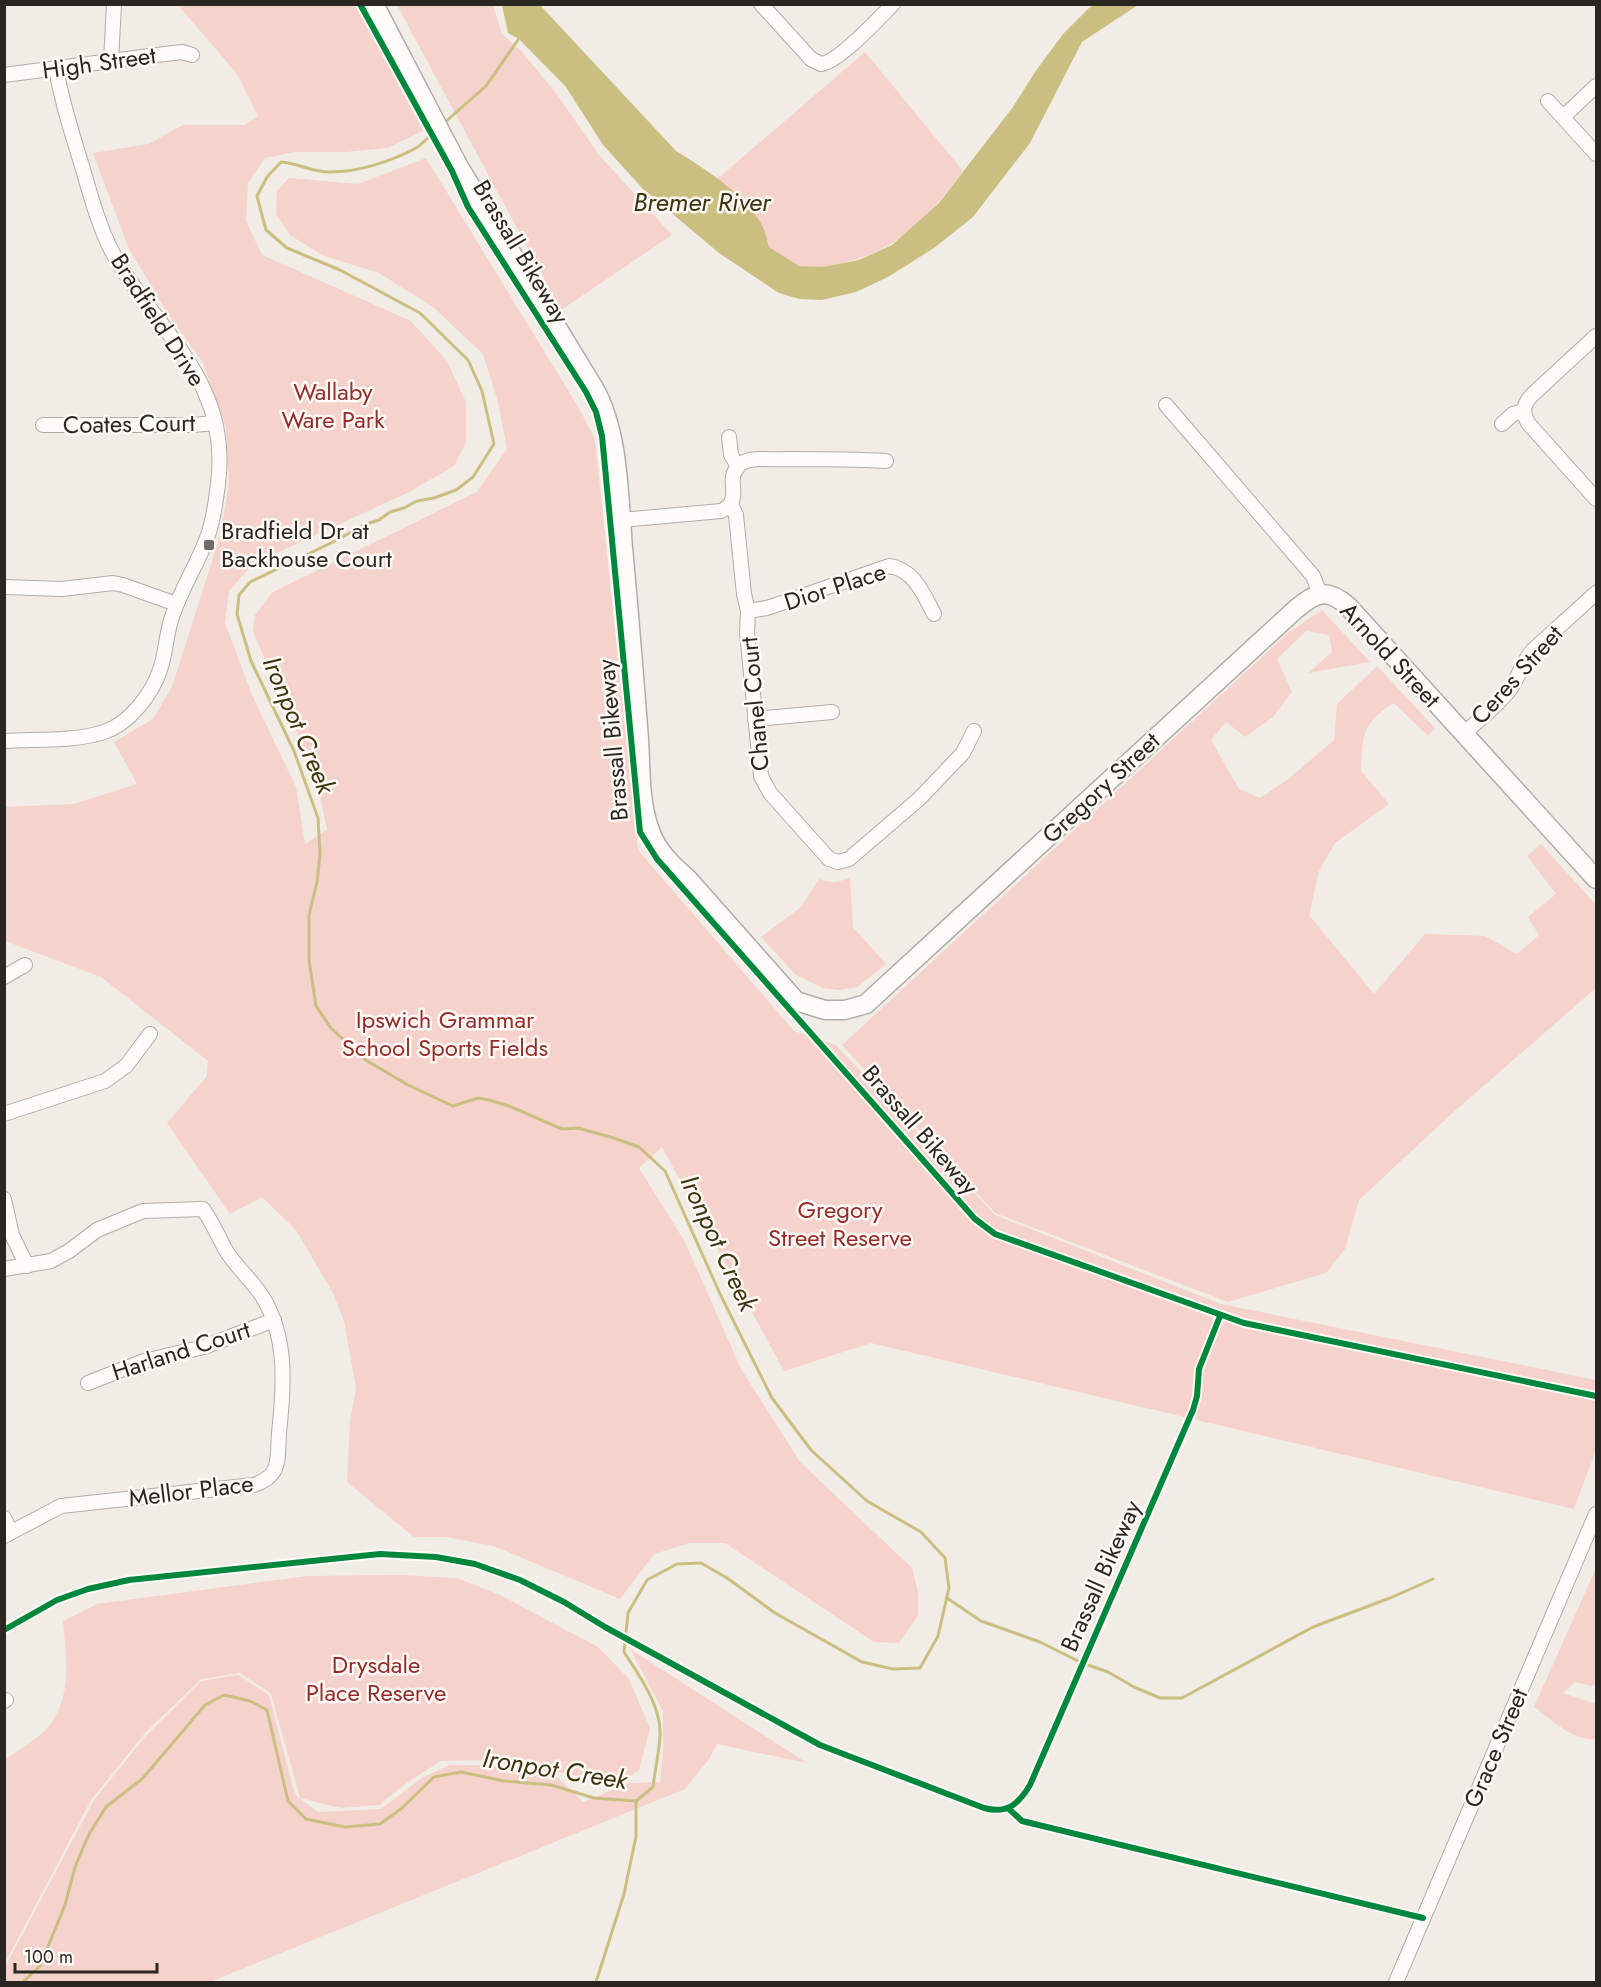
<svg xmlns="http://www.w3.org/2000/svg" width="1601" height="1987" font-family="Jost,sans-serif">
  <rect width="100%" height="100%" fill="#f2ece6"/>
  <!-- green -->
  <g fill="#f5d2cc">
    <path d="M178,5h179l66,126 -35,17 -42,4h-51l-30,6 -17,25 -2,38 16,34 149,66 36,40 19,41v40l-12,24 -45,26 -156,72 -24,27 -4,32 27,72 44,92 9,57 22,-14 -12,-57 -62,-141 2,-17 18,-23 204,-100 30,-43 -9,-47 -15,-48 -50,-47 -54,-34 -57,-18 -32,-20 -14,-21 1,-23 12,-13 69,6 68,-26 151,247 18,34 43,411 156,181 42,14 159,170 226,89 375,76v70l-22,59 -703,-166 -87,28 -122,-224 -23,21 46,74 56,127 59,93 112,106 6,24v24l-19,27 -25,-1 -149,-99h-35l-36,11 -34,45 -126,-53 -49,-9h-31l-67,-55 3,-61 6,-33 -12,-67 -11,-28 -37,-63 -34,-33 -32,17 -63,-91 40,-47 1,-15 -107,-84 -96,-36v-134l69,-3 63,-20 -23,-42 39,-23 19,-32 48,-151 9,-53 -3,-55 -23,-65 -38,-54 -36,-60 -36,-96 55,-9 35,-19h62l13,-9 -21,-42z"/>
    <path d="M397,5h96l9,29 20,18 34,41 43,62 73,80 -111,75z"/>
    <path d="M865,52l98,119c-36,48 -65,81 -126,93 -11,3 -25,5 -37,2 -10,-2 -22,-13 -31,-19l-7,-22 -16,-21 -29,-25z"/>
    <path d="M1322,610l48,52 -62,11 24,-21 -3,-17 -23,-4 -29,28 15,33 -19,25 -28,20 -19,-15 -15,18 28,49 21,9 27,-18 47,-40 3,-36 40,-38 58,62 -7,8 -34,-33c-33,20 -31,33 -33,68l28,33 -54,39 -16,28 -10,44 65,79 51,-60 60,2 32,18 22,-19 -11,-18 28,-23 -29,-38 14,-12 55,61v83l-148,129 -89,83 -14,49 -19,24 -98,29 -233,-89 -153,-168 446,-412z"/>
    <path d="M850,878l3,49 33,37 -29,23 -18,3 -16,-2 -27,-13 -35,-38 40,-30 18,-28c12,5 20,3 31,-1z"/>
    <path d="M1596,1568v116l-6,2 -15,-4 -12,11 33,11v35c-22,3 -45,-20 -62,-32z"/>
    <path d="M401,1575l56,3 43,17 98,52 31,32 21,49 -11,42 -18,13 -40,-6 -83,-17 -57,1 -33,21 -29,23 -38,3 -41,-10 -29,-104 -31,-21 -39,6 -56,54 -54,67 -86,163v-205h3c13,-10 31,-20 41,-32 24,-30 17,-70 14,-105l34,-17 210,-28z"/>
    <path d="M630,1649l177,114 -90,-19 -8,15 -24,30 -475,193h-205v-15l89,-167 51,-63 56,-56 37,-6 31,20 26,100 23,17 63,-3 42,-32 27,-12h46l62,13 25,24 46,-19 31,-1 3,-31v-40z"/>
  </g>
  <!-- water -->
  <path fill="#cabf80" d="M502,5h38l136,146c28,17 70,44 86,74 3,6 5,15 7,22l30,19 23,1 37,-7 33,-15 47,-42 74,-96 22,-35 28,-38 26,-26 4,-3h45l-56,37 -52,101 -57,74 -39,31 -46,29 -32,15 -34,8 -23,-1 -20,-6 -60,-40 -76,-64 -40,-44 -37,-58 -47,-48 -11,-6z"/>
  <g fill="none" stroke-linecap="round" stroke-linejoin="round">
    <!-- stream -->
    <g stroke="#cabf80" stroke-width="3">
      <path d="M443,124l43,-38 34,-49"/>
      <path d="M947,1598l34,23 59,21 42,21 26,9 26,15 26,11h22l131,-71 77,-29 43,-19"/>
      <path d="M23,1982l17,-16 25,-61 10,-38 14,-33 17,-27 37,-29 62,-73 19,-10 26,6 17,9 21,91 18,18 39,8 35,-3 22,-16 32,-31 27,-5 43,9 47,4 43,13 42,3 17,-14c2,-17 6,-34 7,-51 2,-29 -21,-61 -36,-84l4,-39 19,-33 30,-16 24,-1 26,15 48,35 87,49 31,7 27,-1 18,-32 11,-48 -4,-30 -24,-26 -54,-31 -56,-51 -39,-52 -51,-102 -56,-125 -26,-24 -25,-9 -36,-10 -16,1 -53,-23 -20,-6 -11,-2 -25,8 -45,-21 -44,-26 -33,-31 -15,-22 -7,-46v-45l8,-33 3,-28 -2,-36 -24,-67 -43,-90 -14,-47 2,-19 11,-13 81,-39 35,-19 13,-4 11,-8 14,-4 13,-7 17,-3 22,-8 17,-13 21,-33 -12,-53 -14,-31 -48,-47 -80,-43 -53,-22 -21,-18 -9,-34 10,-19 14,-15c17,1 33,11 50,10 28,0 61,-11 85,-24 7,-4 12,-11 18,-16"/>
      <path d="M596,1982l28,-88 12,-58v-35"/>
    </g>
    <!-- minor casing -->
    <g stroke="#b1aca8" stroke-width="16">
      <g id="minor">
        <path d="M761,4l50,55 10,5c18,-2 57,-45 72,-60"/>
        <path d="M111,62l3,-58"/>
        <path d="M4,75l161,-21 17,-2 10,3"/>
        <path d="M1548,101l48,53"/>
        <path d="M1563,117l33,-31"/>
        <path d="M1596,336l-64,59c-9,9 -10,17 -4,28l68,76"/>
        <path d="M1166,405l147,171 7,18"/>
        <path d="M1502,424l11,-10 11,-3"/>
        <path d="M43,425h150l21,-2"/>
        <path d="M729,437l2,18 7,11"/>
        <path d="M731,504l5,11 8,79 4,17 -1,21 14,144 9,17 59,66 9,3 11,-3 70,-60 44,-46 11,-22"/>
        <path d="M621,520l100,-9c24,-12 3,-30 17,-44 2,-4 8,-6 12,-7 12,-2 25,0 37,-1 33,0 66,0 99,2"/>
        <path d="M4,587l58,2 51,-6 10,2 53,19"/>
        <path d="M748,611l19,-3 122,-42c25,3 35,29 45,48"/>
        <path d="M755,719l77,-7"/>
        <path d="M1464,734c15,-15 35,-29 47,-46 8,-12 11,-25 21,-37l64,-58"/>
        <path d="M4,741c33,-2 69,1 100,-9 25,-8 48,-38 56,-62 6,-17 6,-36 12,-53 9,-28 25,-52 35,-79 6,-16 9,-37 11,-54 13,-100 -56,-148 -102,-225 -16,-28 -25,-62 -34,-93 -10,-32 -20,-64 -26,-97"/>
        <path d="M4,977l21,-12"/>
        <path d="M4,1114l101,-33 21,-15 24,-32"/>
        <path d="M4,1199l8,36 15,31"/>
        <path d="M4,1269l47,-8 18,-10 28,-21 46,-19 60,-2c9,13 15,26 22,40 10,17 26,30 37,47 26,41 22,91 17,137 -2,27 3,42 -25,52l-193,21 -57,30"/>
        <path d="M88,1383l56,-22 60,-14 70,-27"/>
        <path d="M4,1518l7,14"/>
        <path d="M4,1701l2,-1"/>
        <path d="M1396,1982l200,-468"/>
      </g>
    </g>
    <!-- major casing -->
    <g stroke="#b1aca8" stroke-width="21">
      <path id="major" d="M374,4l85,163 135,221c25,43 25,110 29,160 6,63 11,127 16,191 2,32 0,64 12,94 7,19 22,33 37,46l108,122 29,9h20l21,-6 430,-395c21,-17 31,-21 52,-3l248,273"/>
    </g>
    <!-- minor -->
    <use href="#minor" stroke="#fdfcfb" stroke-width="14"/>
    <!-- major -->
    <use href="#major" stroke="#fdfcfb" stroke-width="18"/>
    <!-- cycleway casing -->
    <g stroke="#fffaf6" stroke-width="10">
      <g id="cycleway">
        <path d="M360,4l92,167 16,36 118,185 10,20 6,24 38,396 17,27 318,360 20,15 249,89 352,73"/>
        <path d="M4,1630l53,-30 31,-11 41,-9 251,-26 56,3 39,7 45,16 44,22 41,25 215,118 164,63c23,6 34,-3 46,-23l163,-375 4,-14 2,-27 21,-53"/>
        <path d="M1008,1808l14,13 401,97"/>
      </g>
    </g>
    <!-- cycleway -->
    <use href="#cycleway" stroke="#00873e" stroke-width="6"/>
  </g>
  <!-- markers -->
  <rect fill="#706b67" stroke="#fffaf6" stroke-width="2" x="203" y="539" width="12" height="12" rx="3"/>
  <g text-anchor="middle" stroke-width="5" stroke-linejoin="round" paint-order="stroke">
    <!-- street labels -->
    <g font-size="24" fill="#2a2622" stroke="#fffaf6">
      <text transform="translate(99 63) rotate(-8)" y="8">High Street</text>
      <text transform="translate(521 252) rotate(59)" y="8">Brassall Bikeway</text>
      <text transform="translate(158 320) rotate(57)" y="8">Bradfield Drive</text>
      <text transform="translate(129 424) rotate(-1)" y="8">Coates Court</text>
      <text transform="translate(835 587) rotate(-18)" y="8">Dior Place</text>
      <text transform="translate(1390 655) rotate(47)" y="8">Arnold Street</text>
      <text transform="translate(1517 675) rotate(-48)" y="8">Ceres Street</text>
      <text transform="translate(755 704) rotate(-95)" y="8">Chanel Court</text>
      <text transform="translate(613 740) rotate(-95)" y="8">Brassall Bikeway</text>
      <text transform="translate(1101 788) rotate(-43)" y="8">Gregory Street</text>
      <text transform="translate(920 1130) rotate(49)" y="8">Brassall Bikeway</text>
      <text transform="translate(181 1351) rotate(-18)" y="8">Harland Court</text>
      <text transform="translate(191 1491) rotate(-7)" y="8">Mellor Place</text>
      <text transform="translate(1101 1576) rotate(-66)" y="8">Brassall Bikeway</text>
      <text transform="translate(1496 1748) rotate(-67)" y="8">Grace Street</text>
    </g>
    <!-- park labels -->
    <g font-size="24" fill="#942c2a" stroke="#fffaf6">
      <text x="333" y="400">Wallaby<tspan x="333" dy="28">Ware Park</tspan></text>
      <text x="445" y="1028">Ipswich Grammar<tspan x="445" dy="28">School Sports Fields</tspan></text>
      <text x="840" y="1218">Gregory<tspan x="840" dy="28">Street Reserve</tspan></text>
      <text x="376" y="1673">Drysdale<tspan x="376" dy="28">Place Reserve</tspan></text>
    </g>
    <!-- poi labels -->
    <g font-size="24" fill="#2a2622" stroke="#fffaf6" text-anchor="start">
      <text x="221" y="539">Bradfield Dr at<tspan x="221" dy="28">Backhouse Court</tspan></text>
    </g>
    <!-- water labels -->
    <g font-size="26" font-style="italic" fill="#3c3610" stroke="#fffaf6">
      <text x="702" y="211">Bremer River</text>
      <text transform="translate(299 725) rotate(67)" y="9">Ironpot Creek</text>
      <text transform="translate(719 1243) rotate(65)" y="9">Ironpot Creek</text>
      <text transform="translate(555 1769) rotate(9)" y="9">Ironpot Creek</text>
    </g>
  </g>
  <!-- border -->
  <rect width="1601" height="1987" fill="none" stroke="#2a2622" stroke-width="12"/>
  <!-- scale -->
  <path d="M15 1963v9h142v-9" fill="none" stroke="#2a2622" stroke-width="3"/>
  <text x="24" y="1963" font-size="18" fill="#2a2622" stroke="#fffaf6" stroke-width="4.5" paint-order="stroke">100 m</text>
</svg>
